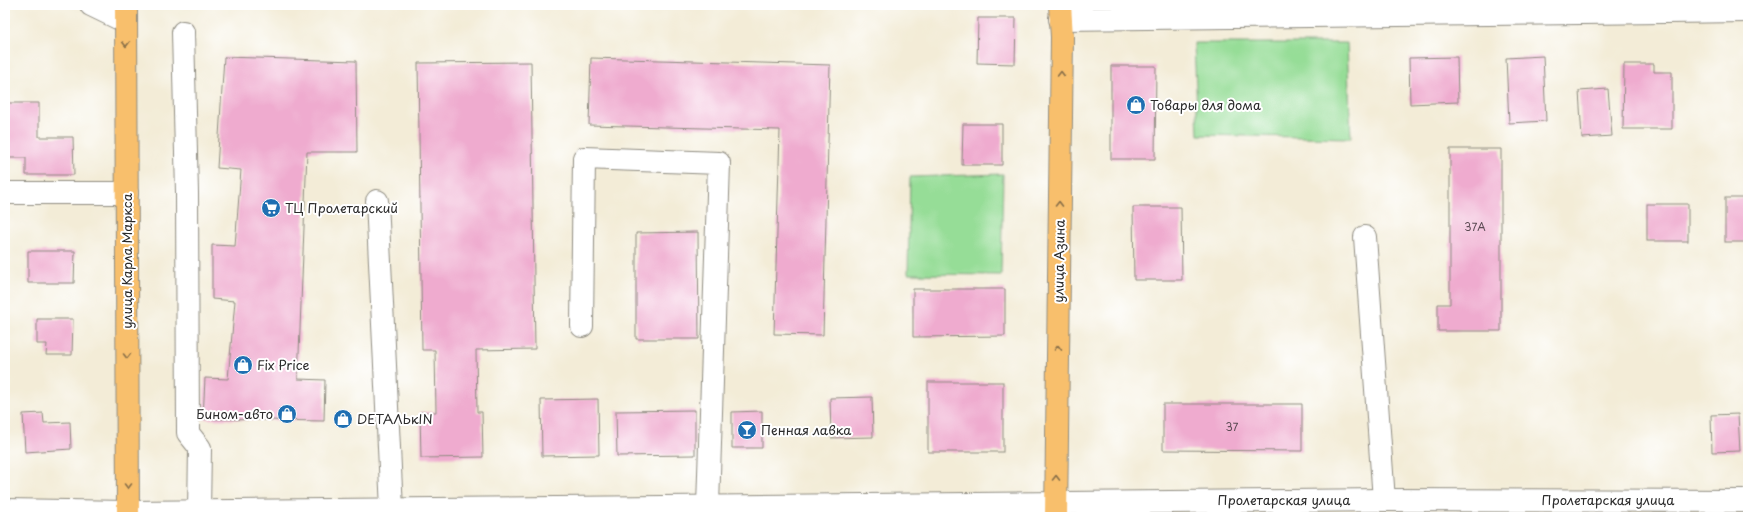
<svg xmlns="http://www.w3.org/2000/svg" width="1753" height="522" font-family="'Playpen Sans',sans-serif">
  <rect width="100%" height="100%" fill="#fff"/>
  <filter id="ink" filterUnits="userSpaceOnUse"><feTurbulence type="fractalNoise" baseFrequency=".025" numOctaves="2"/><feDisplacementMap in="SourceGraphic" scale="8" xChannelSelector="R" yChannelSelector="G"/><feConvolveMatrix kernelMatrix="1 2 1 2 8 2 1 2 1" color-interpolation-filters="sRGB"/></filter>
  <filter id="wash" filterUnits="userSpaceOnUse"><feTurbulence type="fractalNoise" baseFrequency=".012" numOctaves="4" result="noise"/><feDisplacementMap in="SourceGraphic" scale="16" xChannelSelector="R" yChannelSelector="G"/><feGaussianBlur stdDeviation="0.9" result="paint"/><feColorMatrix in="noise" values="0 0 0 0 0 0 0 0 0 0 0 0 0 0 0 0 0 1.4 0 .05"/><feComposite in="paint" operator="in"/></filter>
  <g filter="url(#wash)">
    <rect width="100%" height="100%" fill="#f3ecd7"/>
    <!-- green -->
    <g fill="#96dd97" stroke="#608461">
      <path d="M1194,43h153l4,95 -153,-3z"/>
      <path d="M1003,174l-2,101 -93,-1 2,-97z"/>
    </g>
    <g id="blocks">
      <!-- building -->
      <g fill="#efabcf">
        <path d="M978,18h38l-1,46 -38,-1z"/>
        <path d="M1543,56l3,65 -37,2 -3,-65z"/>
        <path d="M224,57l132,4 1,91h-50l-9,227 27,1 -1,41 -121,-2 2,-41 23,1 7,-78 -23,-2v-54l23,1 6,-76 -24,-2z"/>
        <path d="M1457,57l1,45 -48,2 -1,-46z"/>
        <path d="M591,58l239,7 -7,270 -49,-1 6,-204 -191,-5z"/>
        <path d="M531,62l4,287 -59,1 1,62h5l1,45 -62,1 -1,-46h16l-1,-62h-13l-4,-287z"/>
        <path d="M1624,64h30v8h18v57h-49z"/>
        <path d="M1111,66h45l-1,93h-44z"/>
        <path d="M1608,89l4,47 -30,2 -3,-47z"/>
        <path d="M5,103h34v34h34l1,38h-48v-17h-21z"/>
        <path d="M963,124h39v41h-40z"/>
        <path d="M1450,149h51v182h-63v-27h12z"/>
        <rect x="1725" y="198" width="23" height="44"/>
        <rect x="1647" y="204" width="41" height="37"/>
        <path d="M1133,207h48l1,73h-48z"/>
        <path d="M698,232l1,107h-63v-106z"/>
        <path d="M28,251h47l-1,32h-46z"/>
        <path d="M913,289h92v47l-92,1z"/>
        <path d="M37,319h36l-1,36h-26l1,-11h-10z"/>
        <rect x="928" y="382" width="75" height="70"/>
        <path d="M872,397l1,40 -42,1 -1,-40z"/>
        <path d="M598,399l1,56 -57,1 -1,-56z"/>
        <path d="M1163,404h139v47l-139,-1z"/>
        <path d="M695,410v45l-78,1 -1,-45z"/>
        <path d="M762,411v37h-30v-36z"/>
        <path d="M43,413l1,10 26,-1 1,27 -46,3 -2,-38z"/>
        <path d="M1738,414l2,37 -28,1 -1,-37z"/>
      </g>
    </g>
  </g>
  <g filter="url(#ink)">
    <use href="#blocks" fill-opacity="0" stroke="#8f8c81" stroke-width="1"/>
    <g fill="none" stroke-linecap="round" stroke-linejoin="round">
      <!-- minor casing -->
      <g stroke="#8f8c81" stroke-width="24">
        <g id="minor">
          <path d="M91,5l35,17"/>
          <path d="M1060,19l688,-8"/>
          <path d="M183,32l4,161 1,240 12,15 -1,63"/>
          <path d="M5,193h122"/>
          <path d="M377,201l15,308"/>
          <path d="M1365,237l19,263"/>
          <path d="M582,326l2,-168 135,5 -11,343"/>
          <path d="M5,510l123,2 1256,-12 364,1"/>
        </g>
      </g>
      <!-- major casing -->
      <g stroke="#8f8c81" stroke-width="24">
        <g id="major">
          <path d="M126,5l2,512"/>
          <path d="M1056,517l6,-480 -2,-32"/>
        </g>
      </g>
      <!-- minor -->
      <use href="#minor" stroke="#fff" stroke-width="22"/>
      <!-- major -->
      <use href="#major" stroke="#f8bf6c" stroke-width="22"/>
    </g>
    <!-- one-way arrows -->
    <defs><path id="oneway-chevron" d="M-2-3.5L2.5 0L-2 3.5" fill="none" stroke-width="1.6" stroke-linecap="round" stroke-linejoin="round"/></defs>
    <g stroke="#876e48">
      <use href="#oneway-chevron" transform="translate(126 44) rotate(90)"/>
      <use href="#oneway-chevron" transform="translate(1061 74) rotate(-89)"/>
      <use href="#oneway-chevron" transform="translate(1059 204) rotate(-89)"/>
      <use href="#oneway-chevron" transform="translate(1058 348) rotate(-89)"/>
      <use href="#oneway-chevron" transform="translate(127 356) rotate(90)"/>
      <use href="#oneway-chevron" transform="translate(1056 478) rotate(-89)"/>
      <use href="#oneway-chevron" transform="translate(128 486) rotate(90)"/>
    </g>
  </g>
  <!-- icons -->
  <defs>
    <g id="shop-disc" transform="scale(1)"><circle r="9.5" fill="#1f6fb2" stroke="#fff"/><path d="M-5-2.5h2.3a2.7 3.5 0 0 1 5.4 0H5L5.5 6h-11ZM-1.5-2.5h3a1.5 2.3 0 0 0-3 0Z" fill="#fff"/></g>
    <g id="supermarket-disc" transform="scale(1)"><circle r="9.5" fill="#1f6fb2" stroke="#fff"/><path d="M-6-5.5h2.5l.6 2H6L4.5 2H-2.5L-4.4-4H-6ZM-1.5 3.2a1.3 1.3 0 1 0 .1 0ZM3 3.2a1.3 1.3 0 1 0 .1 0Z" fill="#fff"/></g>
    <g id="bar-disc" transform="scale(1)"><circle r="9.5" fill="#1f6fb2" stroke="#fff"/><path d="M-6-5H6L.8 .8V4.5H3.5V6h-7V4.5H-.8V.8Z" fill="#fff"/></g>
  </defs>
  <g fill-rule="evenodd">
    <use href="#shop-disc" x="1136" y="105"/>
    <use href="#supermarket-disc" x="271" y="208"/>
    <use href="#shop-disc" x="243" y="365"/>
    <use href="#shop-disc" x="287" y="414"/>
    <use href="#shop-disc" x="343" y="419"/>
    <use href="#bar-disc" x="747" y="430"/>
  </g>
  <g text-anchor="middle" stroke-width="4" stroke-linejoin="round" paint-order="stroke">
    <!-- number labels -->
    <g font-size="11" fill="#5c4b54">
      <text x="1475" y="231">37А</text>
      <text x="1232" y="431">37</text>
    </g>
    <!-- poi labels -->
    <g font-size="13" fill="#2b2b2b" stroke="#fff" text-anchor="start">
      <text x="1150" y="110">Товары для дома</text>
      <text x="285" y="213">ТЦ Пролетарский</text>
      <text x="257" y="370">Fix Price</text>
      <text x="273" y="419" text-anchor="end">Бином-авто</text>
      <text x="357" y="424">DЕТАЛЬкIN</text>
      <text x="761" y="435">Пенная лавка</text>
    </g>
    <!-- street labels -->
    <g font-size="13" fill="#2b2b2b" stroke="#fff">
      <text transform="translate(127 261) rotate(-90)" y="5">улица Карла Маркса</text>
      <text transform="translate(1059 261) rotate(-89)" y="5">улица Азина</text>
      <text x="1284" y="505">Пролетарская улица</text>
      <text x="1608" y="505">Пролетарская улица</text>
    </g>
  </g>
  <!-- margin -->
  <rect width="1753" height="522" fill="none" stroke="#fff" stroke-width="20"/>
</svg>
